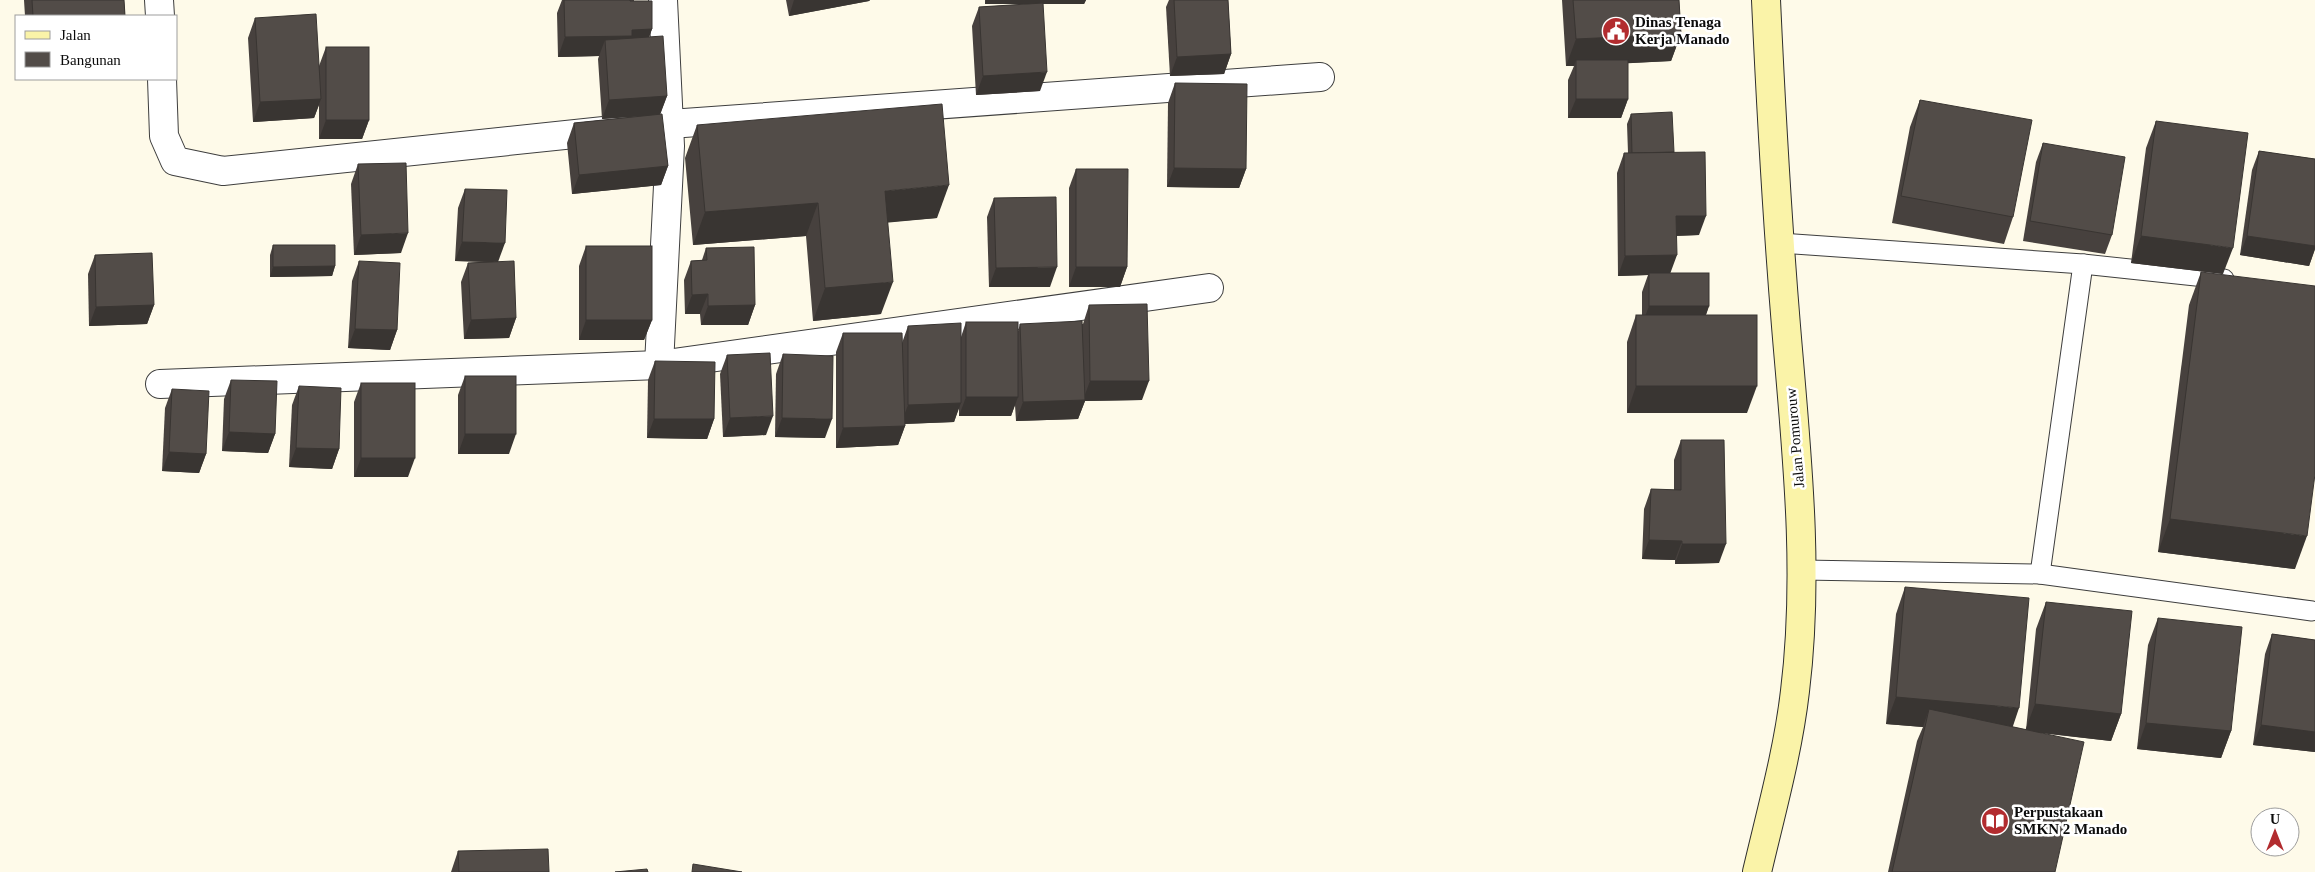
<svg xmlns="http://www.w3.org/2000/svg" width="2315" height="872" font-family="'Times New Roman',serif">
  <rect width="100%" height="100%" fill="#fefae9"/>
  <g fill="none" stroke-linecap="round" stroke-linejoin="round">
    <!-- service casing -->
    <g stroke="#3e3e3e" stroke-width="21">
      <g id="service">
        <path d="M1780,243l303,21 141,15"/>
        <path d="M1803,570l237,4 272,37"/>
        <path d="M2040,574l43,-310"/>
      </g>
    </g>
    <!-- minor casing -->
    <g stroke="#3e3e3e" stroke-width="30">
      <g id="minor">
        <path d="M159,0l1,16"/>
        <path d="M162,79l2,57 11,25 48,10 447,-47 650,-47"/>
        <path d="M659,365l11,-219 -7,-146"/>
        <path d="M160,384l499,-19 550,-77"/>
      </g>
    </g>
    <!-- secondary casing -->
    <g stroke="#2d2d2d" stroke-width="30">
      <path id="secondary" d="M1757,872c14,-60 31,-120 38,-181 15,-122 1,-244 -9,-365 -9,-109 -15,-217 -20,-326"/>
    </g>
    <!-- service -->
    <use href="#service" stroke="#fff" stroke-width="19"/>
    <!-- minor -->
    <use href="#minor" stroke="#fff" stroke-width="28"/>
    <!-- secondary -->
    <use href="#secondary" stroke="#faf3a8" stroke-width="28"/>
  </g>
  <!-- wall -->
  <g fill="#47413e">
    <path d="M24,0h100l1,16h-100z"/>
    <path d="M562,0h72v1l18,28 -3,8 18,59 -7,18 8,52 -7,19 -89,9 -5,-51 7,-20 66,-7 -38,3 -4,-60 1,-3 -41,1 -1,-44z"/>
    <path d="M786,0h84l-1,1 -80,15z"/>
    <path d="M985,0h101l-2,4h-41l-3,87 -64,4 -4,-69 7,-19 52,-3h-46z"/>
    <path d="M1169,0h59l3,54 -7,20 -54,2 -4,-69z"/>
    <path d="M1562,0h117l2,34 -10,27 -43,2v36l-7,19h-53v-38l6,-14h-8z"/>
    <path d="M255,18l64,48 7,-19 43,73 -7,19h-43v-34l-5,13 -61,4 -5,-84z"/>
    <path d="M1175,83l71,86 -7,19 -72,-1 1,-84z"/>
    <path d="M1920,100l93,117 -9,27 -112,-21 18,-96z"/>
    <path d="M1631,114l43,38 25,83 -23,1 -6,37 39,33 -3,9 41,98h-120v-71l9,-27h6v-23l6,-17 -30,1 -1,-103 7,-20h4l-1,-29z"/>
    <path d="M2156,121l67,153 -92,-11 15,-115z"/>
    <path d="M697,125l240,93 -49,4 -7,92 -68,7 -7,-85 -113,9 -8,-87z"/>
    <path d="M2043,143l69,92 -7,19 -82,-13 13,-79z"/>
    <path d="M2259,151l56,8v90l-6,17 -69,-11 12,-85z"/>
    <path d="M358,164l43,89 -47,2 -3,-71z"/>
    <path d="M1076,169l51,98 -7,20h-51v-99z"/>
    <path d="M465,189l51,129 -7,20 -45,1 -3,-57 7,-19 17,-1 -30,-1 3,-53z"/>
    <path d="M994,198l56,89h-61l-2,-70z"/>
    <path d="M273,245l62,21 -3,10 -62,1v-22z"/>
    <path d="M586,246l66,74 -8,20h-65v-74z"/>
    <path d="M706,248l49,57 -7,20h-47l-1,-11h-15l-1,-34 7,-19 11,-1z"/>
    <path d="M95,255l59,50 -7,19 -58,2 -1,-52z"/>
    <path d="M359,261l38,69 -7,20 -42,-2 4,-67z"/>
    <path d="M2201,272l94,297 -137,-17 31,-247z"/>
    <path d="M1089,305l53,95 -57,1 -7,18 -62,2 -1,-16 -4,11h-52v-9l-5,15 -49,2v2l-7,19 -62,3v-96l7,-19 59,10 6,-17 53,11 5,-15 52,9 2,-7h63z"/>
    <path d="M783,354l42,84 -50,-1 1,-63z"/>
    <path d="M727,355l39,80 -43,2 -3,-63z"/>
    <path d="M655,361l59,58 -7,20 -60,-1 1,-58z"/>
    <path d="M465,376l44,78h-51v-59z"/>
    <path d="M231,380l44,54 -7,19 -46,-2 2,-52z"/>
    <path d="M361,383l47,94h-54v-75z"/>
    <path d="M299,386l40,63 -7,20 -43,-2 3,-62z"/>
    <path d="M172,389l34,65 -7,19 -37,-2 3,-63z"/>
    <path d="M1681,440l38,123 -44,1v-4l-33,-1 2,-50 7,-20 23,1v-30z"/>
    <path d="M1905,587l107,140 14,3 10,-101 10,-27 75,112 -10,27 -71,-8 15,139h-167l29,-131 6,-14 -37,-3 10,-110z"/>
    <path d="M2158,618l73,113 -10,27 -84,-9 11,-104z"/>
    <path d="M2272,634l43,6v112l-62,-7 12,-91z"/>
    <path d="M458,851l91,21h-98z"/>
  </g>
  <!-- shaded-wall -->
  <g fill="#393532">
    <path d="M794,0h76l-1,1 -80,15z"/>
    <path d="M986,0h100l-2,4h-99z"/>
    <path d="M652,29l-7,19 -40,-8 -6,16 -41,1 7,-20 67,-7z"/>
    <path d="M1681,34l-10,27 -95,5v-6l-2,6h-8l10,-27z"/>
    <path d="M1231,54l-7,20 -54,2 7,-19z"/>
    <path d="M1047,72l-7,19 -64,4 7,-19z"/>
    <path d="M667,96l-7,19 -58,4 7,-19z"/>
    <path d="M321,99l-7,19 -61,4 7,-20z"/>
    <path d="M1576,99h52l-7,19h-53z"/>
    <path d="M326,120h43l-7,19h-43z"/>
    <path d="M668,166l-7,19 -89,9 7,-19z"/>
    <path d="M1174,168l72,1 -7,19 -72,-1z"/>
    <path d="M949,185l-12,33 -64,6 12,-33z"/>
    <path d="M818,203l-12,33 -113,9 12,-33z"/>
    <path d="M1676,216h30l-7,19 -30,1z"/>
    <path d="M408,233l-7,20 -47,2 7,-20z"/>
    <path d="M2141,236l92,12 -10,26 -92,-11z"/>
    <path d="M2247,236l68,10v3l-6,17 -69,-11z"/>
    <path d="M462,242l43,1 -7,19 -43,-1z"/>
    <path d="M1677,255l-7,19 -21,-1 -1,2 -30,1 7,-20z"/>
    <path d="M335,266l-3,10 -62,1 3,-10z"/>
    <path d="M1057,267l-7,20h-61l7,-19z"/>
    <path d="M1076,267h51l-7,20h-51z"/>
    <path d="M893,282l-12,32 -68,7 12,-33z"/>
    <path d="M708,294l-8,20h-15l7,-19z"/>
    <path d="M154,305l-7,19 -58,2 7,-19z"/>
    <path d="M755,305l-7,20h-47l7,-19z"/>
    <path d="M1649,306h60l-7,19h-60z"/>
    <path d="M516,318l-7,20 -45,1 7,-19z"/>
    <path d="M586,320h66l-8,20h-65z"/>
    <path d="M355,329l42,1 -7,20 -42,-2z"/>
    <path d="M1090,381h59l-7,19 -57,1 -7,18 -62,2 7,-19 60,-2z"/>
    <path d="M1636,386h121l-10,27h-120z"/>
    <path d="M966,397h52l-7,19h-52z"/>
    <path d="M961,403l-7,19 -53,2 7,-19z"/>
    <path d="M773,416l-7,19 -43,2 7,-19z"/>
    <path d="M782,418l50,1 -7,19 -50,-1z"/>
    <path d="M654,419h60l-7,20 -60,-1z"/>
    <path d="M905,426l-7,19 -62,3 7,-20z"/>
    <path d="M229,432l46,2 -7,19 -46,-2z"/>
    <path d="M465,434h51l-7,20h-51z"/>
    <path d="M296,448l43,1 -7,20 -43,-2z"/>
    <path d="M169,452l37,2 -7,19 -37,-2z"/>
    <path d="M361,458h54l-7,19h-54z"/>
    <path d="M2170,519l137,17 -12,33 -137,-17z"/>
    <path d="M1649,540l33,1 -7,19 -33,-1z"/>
    <path d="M1682,544h44l-7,19 -44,1z"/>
    <path d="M1896,697l123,11 -9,27 -81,-26 -6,18 -37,-3z"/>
    <path d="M2035,704l86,10 -10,27 -86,-10z"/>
    <path d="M2146,723l85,8 -10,27 -84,-9z"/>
    <path d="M2261,725l54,7v20l-62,-7z"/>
  </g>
  <!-- building -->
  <g fill="#524c48" stroke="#393532">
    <path d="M32,0h92l1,16h-92z"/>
    <path d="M564,0h66v1h22v28l-20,1v6l-67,1z"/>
    <path d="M1174,0h54l3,54 -54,3z"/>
    <path d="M1573,0h106l2,34 -105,5z"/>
    <path d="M1043,3l4,69 -64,4 -4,-69z"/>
    <path d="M316,14l5,85 -61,3 -5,-84z"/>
    <path d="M663,36l4,60 -58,4 -4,-60z"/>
    <rect x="326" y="47" width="43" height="73"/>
    <rect x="1576" y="60" width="52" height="39"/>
    <path d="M1175,83l72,1 -1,85 -72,-1z"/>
    <path d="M1920,100l112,20 -19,97 -112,-21z"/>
    <path d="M942,104l7,81 -64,6 8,91 -68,6 -7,-85 -113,9 -8,-87z"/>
    <path d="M1672,112l2,40 -42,1 -1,-39z"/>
    <path d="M662,114l6,52 -89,9 -5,-52z"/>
    <path d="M2156,121l92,12 -15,115 -92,-12z"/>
    <path d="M2043,143l82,14 -13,78 -82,-14z"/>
    <path d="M2259,151l56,8v87l-68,-10z"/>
    <path d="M1705,152l1,64h-30l1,39 -52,1 -1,-103z"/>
    <path d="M406,163l2,70 -47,2 -3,-71z"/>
    <path d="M1076,169h52l-1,98h-51z"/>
    <path d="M465,189l42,1 -2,53 -43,-1z"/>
    <path d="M1056,197l1,70 -61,1 -2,-70z"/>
    <path d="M273,245h62v21l-62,1z"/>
    <rect x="586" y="246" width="66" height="74"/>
    <path d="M754,247l1,58 -47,1v-12l-16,1 -1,-34 16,-1 -1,-12z"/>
    <path d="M152,253l2,52 -58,2 -1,-52z"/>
    <path d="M359,261l41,2 -3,67 -42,-1z"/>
    <path d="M514,261l2,57 -45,2 -3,-57z"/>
    <path d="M2201,272l114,14v188l-8,62 -137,-17z"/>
    <rect x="1649" y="273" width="60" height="33"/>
    <path d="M1147,304l2,77h-59l-1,-76z"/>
    <rect x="1636" y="315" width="121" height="71"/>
    <path d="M1082,321l3,79 -62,2 -3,-78z"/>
    <rect x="966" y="322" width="52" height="75"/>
    <path d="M961,323v80l-53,2v-79z"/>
    <path d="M843,333h59l3,93 -62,2z"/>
    <path d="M770,353l3,63 -43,2 -3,-63z"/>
    <path d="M783,354l50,2 -1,63 -50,-1z"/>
    <path d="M655,361l60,1 -1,57h-60z"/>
    <rect x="465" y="376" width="51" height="58"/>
    <path d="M231,380l46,1 -2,53 -46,-2z"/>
    <rect x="361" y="383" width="54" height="75"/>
    <path d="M299,386l42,2 -2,61 -43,-1z"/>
    <path d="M172,389l37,2 -3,63 -37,-2z"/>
    <path d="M1681,440h43l2,104h-44v-3l-33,-1 2,-51 30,1z"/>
    <path d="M1905,587l124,11 -10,110 -123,-11z"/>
    <path d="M2046,602l86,9 -11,103 -86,-10z"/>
    <path d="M2158,618l84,9 -11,104 -85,-8z"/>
    <path d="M2272,634l43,6v92l-54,-7z"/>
    <path d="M1929,709l155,33 -29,130h-163z"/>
    <path d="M548,849l1,23h-90l-1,-21z"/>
    <path d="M693,864l49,8h-50z"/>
    <path d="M647,869l1,3h-33z"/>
  </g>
  <!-- icons -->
  <defs>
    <g id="civic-disc" transform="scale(1.4375)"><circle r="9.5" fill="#b22c2f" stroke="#fff"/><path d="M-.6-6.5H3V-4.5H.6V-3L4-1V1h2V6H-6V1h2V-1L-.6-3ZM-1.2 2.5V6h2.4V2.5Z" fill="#fff"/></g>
    <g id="library-disc" transform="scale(1.4375)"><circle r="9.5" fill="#b22c2f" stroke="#fff"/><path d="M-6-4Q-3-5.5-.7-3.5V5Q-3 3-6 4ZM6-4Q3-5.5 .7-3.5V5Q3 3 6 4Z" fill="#fff"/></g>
  </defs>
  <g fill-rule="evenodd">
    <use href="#civic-disc" x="1616" y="31"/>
    <use href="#library-disc" x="1995" y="821"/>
  </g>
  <g text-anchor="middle" stroke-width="5" stroke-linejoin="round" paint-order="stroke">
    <!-- poi labels -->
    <g font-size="15" font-weight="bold" fill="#0b0b0b" stroke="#fff" text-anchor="start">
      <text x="1635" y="27">Dinas Tenaga<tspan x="1635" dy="17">Kerja Manado</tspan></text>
      <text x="2014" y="817">Perpustakaan<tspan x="2014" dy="17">SMKN 2 Manado</tspan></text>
    </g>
    <!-- street labels -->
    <g font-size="15" fill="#0b0b0b" stroke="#fff">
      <text transform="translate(1795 438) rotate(-95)" y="5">Jalan Pomurouw</text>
    </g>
  </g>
  <!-- legend -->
  <rect x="15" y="15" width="162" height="65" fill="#ffffff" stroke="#9d9d9d"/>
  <rect x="25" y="31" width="25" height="8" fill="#faf3a8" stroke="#9d9d9d"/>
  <text x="60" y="40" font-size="15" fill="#0b0b0b">Jalan</text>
  <rect x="25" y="52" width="25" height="15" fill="#524c48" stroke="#9d9d9d"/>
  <text x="60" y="65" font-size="15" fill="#0b0b0b">Bangunan</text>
  <!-- north arrow -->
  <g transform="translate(2275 832)"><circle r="24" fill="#ffffff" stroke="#9d9d9d"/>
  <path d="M0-4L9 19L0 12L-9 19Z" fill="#b22c2f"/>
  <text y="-8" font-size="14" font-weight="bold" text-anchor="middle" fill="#0b0b0b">U</text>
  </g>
</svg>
